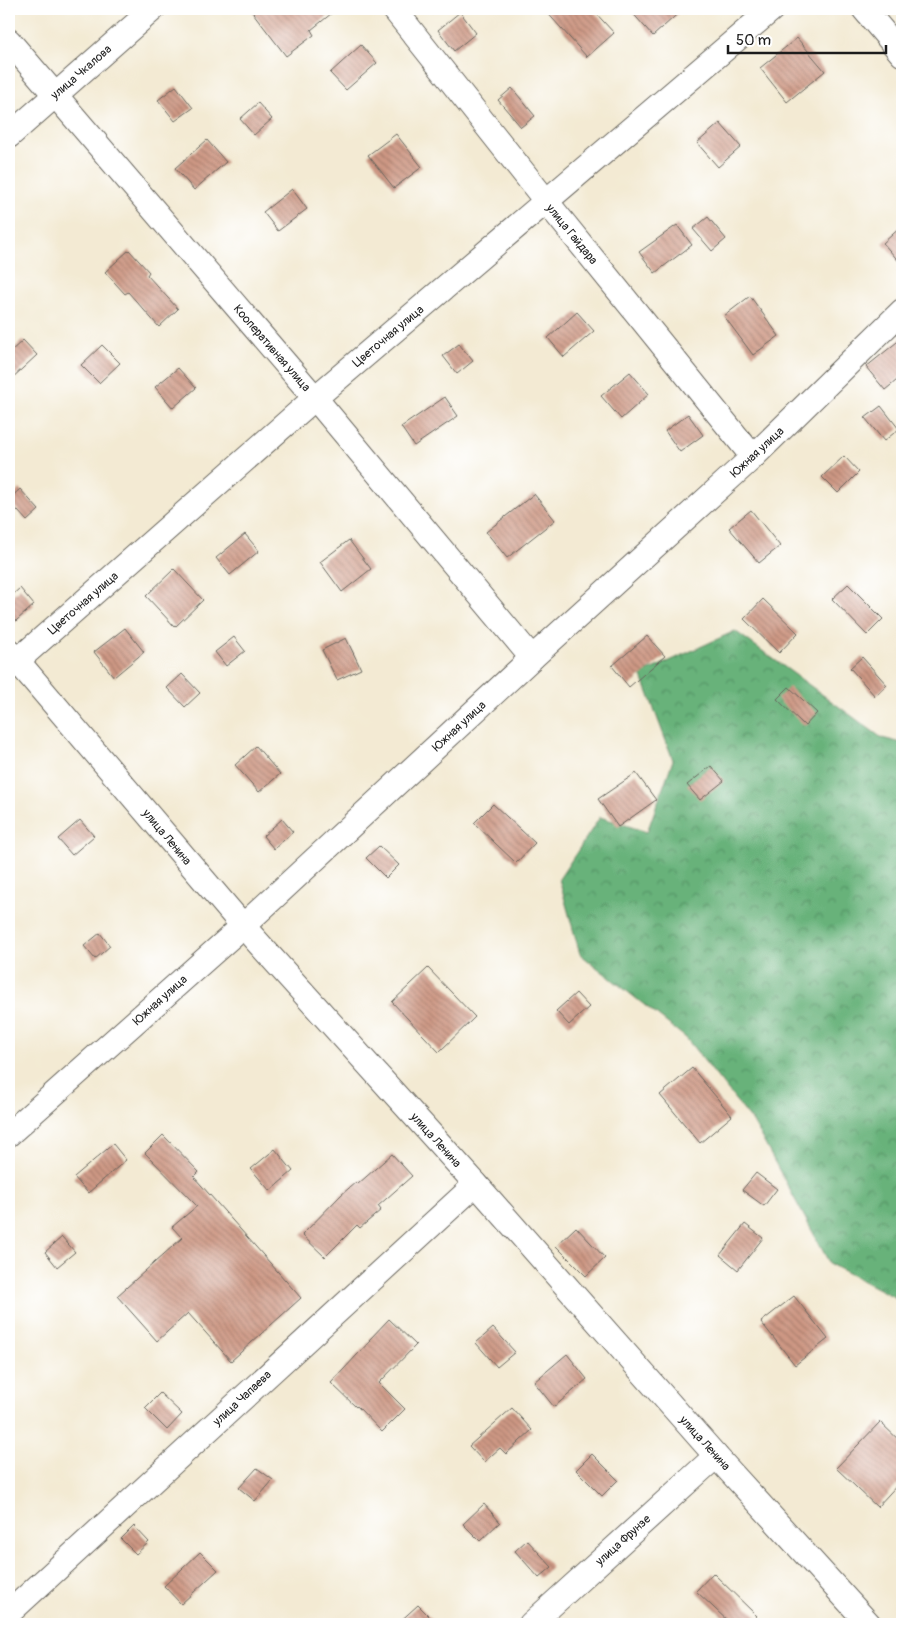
<svg xmlns="http://www.w3.org/2000/svg" width="911" height="1633" font-family="Pangolin,sans-serif">
  <defs>
    <pattern id="forest-crowns" width="20" height="18" patternUnits="userSpaceOnUse" patternTransform="scale(1.25)"><rect width="20" height="18" fill="#67b27a"/><path d="M2 6a3 3 0 1 1 6 0M12 15a3 3 0 1 1 6 0" fill="none" stroke="#549063"/></pattern>
    <pattern id="building-back-hatch" width="6" height="6" patternUnits="userSpaceOnUse" patternTransform="scale(1.25)"><rect width="6" height="6" fill="#ce9884"/><path d="M-1 5l2 2M0 0l6 6M5-1l2 2" fill="none" stroke="#a67b6b"/></pattern>
  </defs>
  <rect width="100%" height="100%" fill="#fff"/>
  <filter id="ink" filterUnits="userSpaceOnUse"><feTurbulence type="fractalNoise" baseFrequency=".02" numOctaves="2"/><feDisplacementMap in="SourceGraphic" scale="10" xChannelSelector="R" yChannelSelector="G"/><feConvolveMatrix kernelMatrix="1 2 1 2 8 2 1 2 1" color-interpolation-filters="sRGB"/></filter>
  <filter id="wash" filterUnits="userSpaceOnUse"><feTurbulence type="fractalNoise" baseFrequency=".0096" numOctaves="4" result="noise"/><feDisplacementMap in="SourceGraphic" scale="20" xChannelSelector="R" yChannelSelector="G"/><feGaussianBlur stdDeviation="1.12" result="paint"/><feColorMatrix in="noise" values="0 0 0 0 0 0 0 0 0 0 0 0 0 0 0 0 0 1.4 0 .05"/><feComposite in="paint" operator="in"/></filter>
  <g filter="url(#wash)">
    <rect width="100%" height="100%" fill="#f3ead3"/>
    <!-- forest -->
    <path fill="url(#forest-crowns)" stroke="#42674b" d="M735,631l147,107 20,5v558l-72,-37 -77,-142 -67,-84 -106,-84 -21,-75 41,-62 47,15 26,-72 -32,-86z"/>
    <g id="blocks">
      <!-- building -->
      <g fill="url(#building-back-hatch)">
        <path d="M250,9h87l-26,21 3,5 -28,21z"/>
        <path d="M544,9h48l22,24 -27,24z"/>
        <path d="M629,9h54l-30,27z"/>
        <path d="M460,12l16,21 -22,18 -16,-21z"/>
        <path d="M797,38l28,33 -38,31 -27,-34z"/>
        <path d="M361,45l16,18 -31,27 -16,-17z"/>
        <path d="M176,86l17,22 -18,13 -17,-21z"/>
        <path d="M512,88l23,28 -14,11 -23,-27z"/>
        <path d="M258,103l14,16 -18,16 -14,-16z"/>
        <path d="M720,123l21,24 -23,20 -21,-24z"/>
        <path d="M396,134l26,33 -28,21 -26,-33z"/>
        <path d="M207,140l19,22 -32,28 -19,-22z"/>
        <path d="M292,189l15,20 -29,22 -15,-19z"/>
        <path d="M708,217l18,22 -14,12 -19,-22z"/>
        <path d="M677,225l15,20 -37,28 -16,-21z"/>
        <path d="M902,226v39l-19,-22z"/>
        <path d="M129,250l20,22 -2,3 31,34 -19,18 -31,-35 -3,2 -20,-22z"/>
        <path d="M750,296l29,40 -26,19 -29,-39z"/>
        <path d="M577,312l17,19 -30,26 -16,-19z"/>
        <path d="M902,338v38l-17,14 -19,-23z"/>
        <path d="M23,340l14,15 -28,26v-28z"/>
        <path d="M459,344l14,17 -16,13 -14,-18z"/>
        <path d="M102,345l18,18 -21,20 -18,-18z"/>
        <path d="M178,368l18,20 -23,20 -18,-21z"/>
        <path d="M630,372l19,22 -28,25 -20,-23z"/>
        <path d="M445,397l13,19 -44,30 -13,-19z"/>
        <path d="M881,406l18,23 -15,12 -19,-23z"/>
        <path d="M688,414l15,21 -23,17 -15,-21z"/>
        <path d="M844,456l15,16 -21,21 -16,-16z"/>
        <path d="M20,489l19,21 -12,11 -18,-20v-2z"/>
        <path d="M534,494l21,26 -48,38 -21,-26z"/>
        <path d="M751,510l29,36 -21,17 -30,-35z"/>
        <path d="M245,534l14,17 -29,24 -14,-17z"/>
        <path d="M349,540l22,29 -29,23 -22,-30z"/>
        <path d="M174,569l29,31 -28,27 -29,-31z"/>
        <path d="M848,584l35,35 -16,16 -35,-36z"/>
        <path d="M20,588l14,17 -25,22v-29z"/>
        <path d="M763,599l35,34 -19,20 -35,-34z"/>
        <path d="M125,628l19,24 -30,25 -20,-25z"/>
        <path d="M647,636l18,20 -36,31 -17,-21z"/>
        <path d="M234,637l11,14 -19,15 -11,-14z"/>
        <path d="M346,638l15,31 -24,11 -15,-30z"/>
        <path d="M862,657l25,28 -12,11 -25,-28z"/>
        <path d="M182,674l18,19 -15,14 -18,-19z"/>
        <path d="M789,687l28,26 -12,13 -28,-27z"/>
        <path d="M256,746l24,28 -21,18 -24,-27z"/>
        <path d="M711,766l13,15 -24,19 -13,-15z"/>
        <path d="M636,773l20,27 -38,27 -20,-28z"/>
        <path d="M493,804l42,39 -19,20 -42,-40z"/>
        <path d="M282,819l11,13 -19,17 -11,-13z"/>
        <path d="M80,820l14,16 -22,19 -14,-16z"/>
        <path d="M379,846l20,19 -13,13 -20,-20z"/>
        <path d="M100,933l10,13 -15,13 -11,-13z"/>
        <path d="M428,968l47,49 -36,35 -47,-50z"/>
        <path d="M576,993l13,14 -20,18 -13,-14z"/>
        <path d="M692,1068l40,48 -32,27 -40,-48z"/>
        <path d="M163,1135l36,37 -5,5 107,121 -70,63 -43,-48 -31,28 -40,-45 65,-58 -10,-11 25,-21 -52,-53z"/>
        <path d="M113,1144l13,16 -38,33 -14,-16z"/>
        <path d="M275,1149l18,22 -23,20 -19,-22z"/>
        <path d="M392,1154l20,22 -34,30 3,4 -21,18 -3,-3 -32,32 -23,-22 39,-40 15,-13 2,2z"/>
        <path d="M756,1173l21,16 -13,17 -22,-16z"/>
        <path d="M745,1224l18,14 -25,32 -18,-15z"/>
        <path d="M576,1227l29,31 -19,18 -30,-30z"/>
        <path d="M62,1237l13,15 -18,15 -12,-15z"/>
        <path d="M794,1296l34,43 -33,26 -34,-43z"/>
        <path d="M389,1319l27,26 -37,38 26,26 -23,23 -25,-26 -1,1 -25,-24 39,-42 -1,-1z"/>
        <path d="M493,1328l22,24 -18,15 -21,-24z"/>
        <path d="M567,1354l20,25 -33,28 -20,-25z"/>
        <path d="M160,1393l22,21 -15,16 -22,-22z"/>
        <path d="M512,1408l20,22 -26,24 -6,-6 -16,14 -15,-16z"/>
        <path d="M880,1422l22,21v37l-25,27 -41,-39z"/>
        <path d="M592,1454l26,26 -16,16 -26,-26z"/>
        <path d="M257,1468l16,12 -18,21 -16,-13z"/>
        <path d="M484,1504l16,18 -20,19 -17,-17z"/>
        <path d="M134,1526l15,16 -13,12 -15,-15z"/>
        <path d="M527,1540l25,27 -13,11 -24,-27z"/>
        <path d="M200,1552l18,18 -37,34 -17,-18z"/>
        <path d="M713,1573l44,43 -8,8h-18l-35,-33z"/>
        <path d="M418,1605l19,19h-40z"/>
      </g>
    </g>
  </g>
  <g filter="url(#ink)">
    <use href="#blocks" fill-opacity="0" stroke="#67645c" stroke-width="1"/>
    <g fill="none" stroke-linecap="round" stroke-linejoin="round">
      <!-- minor casing -->
      <g stroke="#67645c" stroke-width="26">
        <g id="minor">
          <path d="M394,9l152,192 207,256"/>
          <path d="M864,9l38,45"/>
          <path d="M9,41l306,357 217,260"/>
          <path d="M9,136l144,-127"/>
          <path d="M9,651l234,275 233,258 240,272 153,168"/>
          <path d="M9,668l306,-270 457,-389"/>
          <path d="M9,1134l234,-208 289,-268 221,-201 149,-146"/>
          <path d="M9,1613l467,-429"/>
          <path d="M531,1624l185,-168"/>
        </g>
      </g>
      <!-- minor -->
      <use href="#minor" stroke="#fff" stroke-width="24"/>
    </g>
  </g>
  <g text-anchor="middle" stroke-width="4.5" stroke-linejoin="round" paint-order="stroke">
    <!-- street labels -->
    <g font-size="12" fill="#1c1c1c" stroke="#fff">
      <text transform="translate(81 72) rotate(-41)" y="4">улица Чкалова</text>
      <text transform="translate(572 234) rotate(51)" y="4">улица Гайдара</text>
      <text transform="translate(388 336) rotate(-40)" y="4">Цветочная улица</text>
      <text transform="translate(272 348) rotate(49)" y="4">Кооперативная улица</text>
      <text transform="translate(757 452) rotate(-43)" y="4">Южная улица</text>
      <text transform="translate(83 603) rotate(-41)" y="4">Цветочная улица</text>
      <text transform="translate(459 726) rotate(-43)" y="4">Южная улица</text>
      <text transform="translate(167 837) rotate(50)" y="4">улица Ленина</text>
      <text transform="translate(160 1000) rotate(-42)" y="4">Южная улица</text>
      <text transform="translate(436 1140) rotate(48)" y="4">улица Ленина</text>
      <text transform="translate(242 1398) rotate(-43)" y="4">улица Чапаева</text>
      <text transform="translate(705 1443) rotate(48)" y="4">улица Ленина</text>
      <text transform="translate(623 1540) rotate(-42)" y="4">улица Фрунзе</text>
    </g>
  </g>
  <!-- margin -->
  <rect width="911" height="1633" fill="none" stroke="#fff" stroke-width="30"/>
  <!-- scale -->
  <path d="M728 45v8h158v-8" fill="none" stroke="#1c1c1c" stroke-width="2.5"/>
  <text x="736" y="45" font-size="15" fill="#1c1c1c" stroke="#ffffff" stroke-width="4" paint-order="stroke">50 m</text>
</svg>
